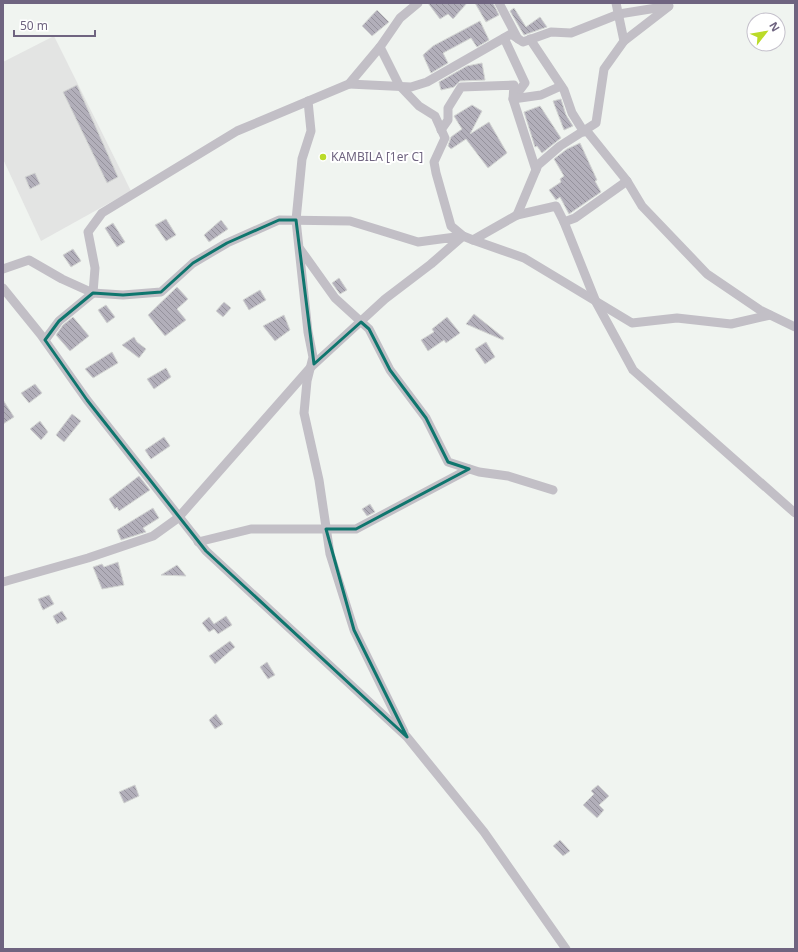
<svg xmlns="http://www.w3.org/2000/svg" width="798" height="952" font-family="'Noto Sans',sans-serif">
  <defs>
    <pattern id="building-back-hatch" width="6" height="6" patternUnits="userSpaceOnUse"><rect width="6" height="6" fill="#b2afba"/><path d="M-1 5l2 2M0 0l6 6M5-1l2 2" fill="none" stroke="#95929c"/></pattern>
  </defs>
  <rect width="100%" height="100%" fill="#f0f4f0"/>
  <!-- built -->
  <path fill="#e3e4e3" d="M54,36l77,155 -90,50 -38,-82v-97z"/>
  <!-- building -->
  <g fill="url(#building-back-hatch)" stroke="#d3d5d3">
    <path d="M428,3h39l-14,16 -5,-5 -8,5z"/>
    <path d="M475,3h18l6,12 -13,7z"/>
    <path d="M514,8l12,19 14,-10 7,10 -23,8 -14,-24z"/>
    <path d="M377,10l12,12 -17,14 -10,-10z"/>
    <path d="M480,21l9,19 -12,7 -6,-9 -28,15 5,10 -17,10 -8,-18 10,-9z"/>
    <path d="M482,63l3,17 -25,1 -6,6 -13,3 -2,-8 28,-16z"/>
    <path d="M77,85l41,92 -11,6 -44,-91z"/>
    <path d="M561,99l5,16 7,11 -9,4 -11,-29z"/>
    <path d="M472,105l10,6 -12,23 19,-12 18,31 -19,15 -22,-29 -15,10 -3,-3 3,-9 11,-8 -8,-13z"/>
    <path d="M540,106l21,32 -19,15 -5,-7 -2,1 -11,-35z"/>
    <path d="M580,143l17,37 -2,1 6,11 -32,22 -9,-17 -4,3 -7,-10 12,-8 -1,-3 4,-3 -10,-17 13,-10z"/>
    <path d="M35,173l5,11 -10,5 -5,-12z"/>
    <path d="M166,219l10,16 -10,6 -11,-16z"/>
    <path d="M221,220l7,9 -19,13 -5,-7z"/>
    <path d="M113,223l12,19 -8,5 -12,-19z"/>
    <path d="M73,249l8,12 -10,6 -8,-12z"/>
    <path d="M339,278l8,12 -7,4 -8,-11z"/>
    <path d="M177,287l11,12 -11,10 9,11 -21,16 -17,-21z"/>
    <path d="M260,290l6,10 -17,10 -6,-10z"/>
    <path d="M224,302l7,6 -8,9 -7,-6z"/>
    <path d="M106,305l9,12 -8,6 -9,-13z"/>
    <path d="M474,314l30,24 -1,2 -37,-16z"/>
    <path d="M284,315l6,15 -15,11 -12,-15z"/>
    <path d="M73,317l16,19 -19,15 -14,-16 7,-10z"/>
    <path d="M447,317l13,16 -14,10 -2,-3 -16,11 -7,-11 13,-8 -2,-3z"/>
    <path d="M134,337l3,5 9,7 -7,9 -17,-13z"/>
    <path d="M486,342l9,15 -10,7 -10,-15z"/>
    <path d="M112,352l6,11 -25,15 -8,-9z"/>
    <path d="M166,368l5,9 -17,12 -7,-10z"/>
    <path d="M35,384l7,9 -13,10 -8,-10z"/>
    <path d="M3,400l11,17 -11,7z"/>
    <path d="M72,414l9,7 -17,21 -8,-7z"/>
    <path d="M40,421l8,11 -7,8 -11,-11z"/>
    <path d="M164,437l6,9 -19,13 -6,-9z"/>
    <path d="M139,476l11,14 -31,21 -2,-4 -2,2 -6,-10z"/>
    <path d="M370,504l5,8 -8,4 -5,-7z"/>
    <path d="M153,508l6,10 -16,10 3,4 -25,8 -4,-10z"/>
    <path d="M118,562l6,23 -22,4 -9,-22 9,-3 2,3z"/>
    <path d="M177,565l9,11 -25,-1z"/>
    <path d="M49,595l5,9 -11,6 -5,-11z"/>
    <path d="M62,611l5,8 -10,5 -4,-8z"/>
    <path d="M226,616l6,9 -14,9 -4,-5 -5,3 -7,-9 7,-6 5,7z"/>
    <path d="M230,641l5,6 -20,17 -6,-8z"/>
    <path d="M267,662l8,13 -7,4 -8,-12z"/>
    <path d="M216,714l7,10 -8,5 -6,-9z"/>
    <path d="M135,785l4,11 -15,7 -5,-11z"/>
    <path d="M598,785l11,11 -10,9 5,5 -7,8 -14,-13 11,-11 -3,-3z"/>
    <path d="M560,840l10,11 -7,5 -10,-10z"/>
  </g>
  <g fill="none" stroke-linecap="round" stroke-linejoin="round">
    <!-- minor -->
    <g stroke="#c2bfc6" stroke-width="9">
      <path d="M499,3l19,36"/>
      <path d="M504,38l21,45 -12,16 23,71"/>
      <path d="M530,39l34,51 8,23 12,19"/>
      <path d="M624,41l44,-34"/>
      <path d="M380,47l19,38 20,21 16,10 10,22 -11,24 2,11 15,53 12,10 10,4 44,-25 39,-9 8,16 11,-4 52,-37"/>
      <path d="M349,84l62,3 16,-5 84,-48 12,8 28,-10 20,1 48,-19 50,-8"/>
      <path d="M308,101l3,30 -9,28 -6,61 12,112 5,25 -6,24 -3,32 15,67 11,74 24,76 50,102"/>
      <path d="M441,130l7,-10v-12l13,-21 53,-2 -1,14 28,-4 20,-9"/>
      <path d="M586,130l41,51 15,25 65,68 53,36 35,17"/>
      <path d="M517,215l21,-50 22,-19 36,-23 8,-54 20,-28 -8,-38"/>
      <path d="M564,222l32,80 37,68 162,143"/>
      <path d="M473,240l51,18 108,65 45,-5 54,6 39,-9"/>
      <path d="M300,249l35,49 34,31 21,41 36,48 22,44 31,10 29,4 45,14"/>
      <path d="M3,269l26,-9 33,19 31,14 30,2 38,-3 32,-29 34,-20 52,-23 71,1 68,21 45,-6 -32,28 -46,35 -75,69 -132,150 -25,18 -65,22 -85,24"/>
      <path d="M3,288l38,47 46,65 119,151 201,186 77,95 82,117"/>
      <path d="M45,340l14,-19 34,-28 2,-25 -7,-36 14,-19 135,-82 112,-47 31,-37 20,-29 18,-15"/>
      <path d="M198,542l53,-13h105l113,-60"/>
    </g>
  </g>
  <!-- marked area -->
  <path fill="none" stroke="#0f766e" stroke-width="3" stroke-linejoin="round" d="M279,220h17l18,144 47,-42 8,7 21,41 36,48 22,44 21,7 -113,60h-30l28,101 53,107 -201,-186 -119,-151 -42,-60 14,-19 34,-28 30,2 38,-3 32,-29 34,-20z"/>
  <!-- markers -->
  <circle fill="#badb28" stroke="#fff" stroke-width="1.5" cx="323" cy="157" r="4"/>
  <g text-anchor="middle" stroke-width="4" stroke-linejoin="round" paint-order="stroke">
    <!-- poi labels -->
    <g font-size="12" fill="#6f6480" stroke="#fff" text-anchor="start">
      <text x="331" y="161">KAMBILA [1er C]</text>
    </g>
  </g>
  <!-- border -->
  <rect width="798" height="952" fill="none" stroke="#6f6480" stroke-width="8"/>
  <!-- north arrow -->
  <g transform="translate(766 32) rotate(59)"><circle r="19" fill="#ffffff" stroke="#c5c1cc"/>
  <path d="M0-3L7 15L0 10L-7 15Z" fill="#badb28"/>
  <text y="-6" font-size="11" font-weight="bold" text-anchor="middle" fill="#6f6480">N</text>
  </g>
  <!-- scale -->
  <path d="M14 30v6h81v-6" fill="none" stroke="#6f6480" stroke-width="2"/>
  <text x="20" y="30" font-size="12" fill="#6f6480" stroke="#ffffff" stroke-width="3" paint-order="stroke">50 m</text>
</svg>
